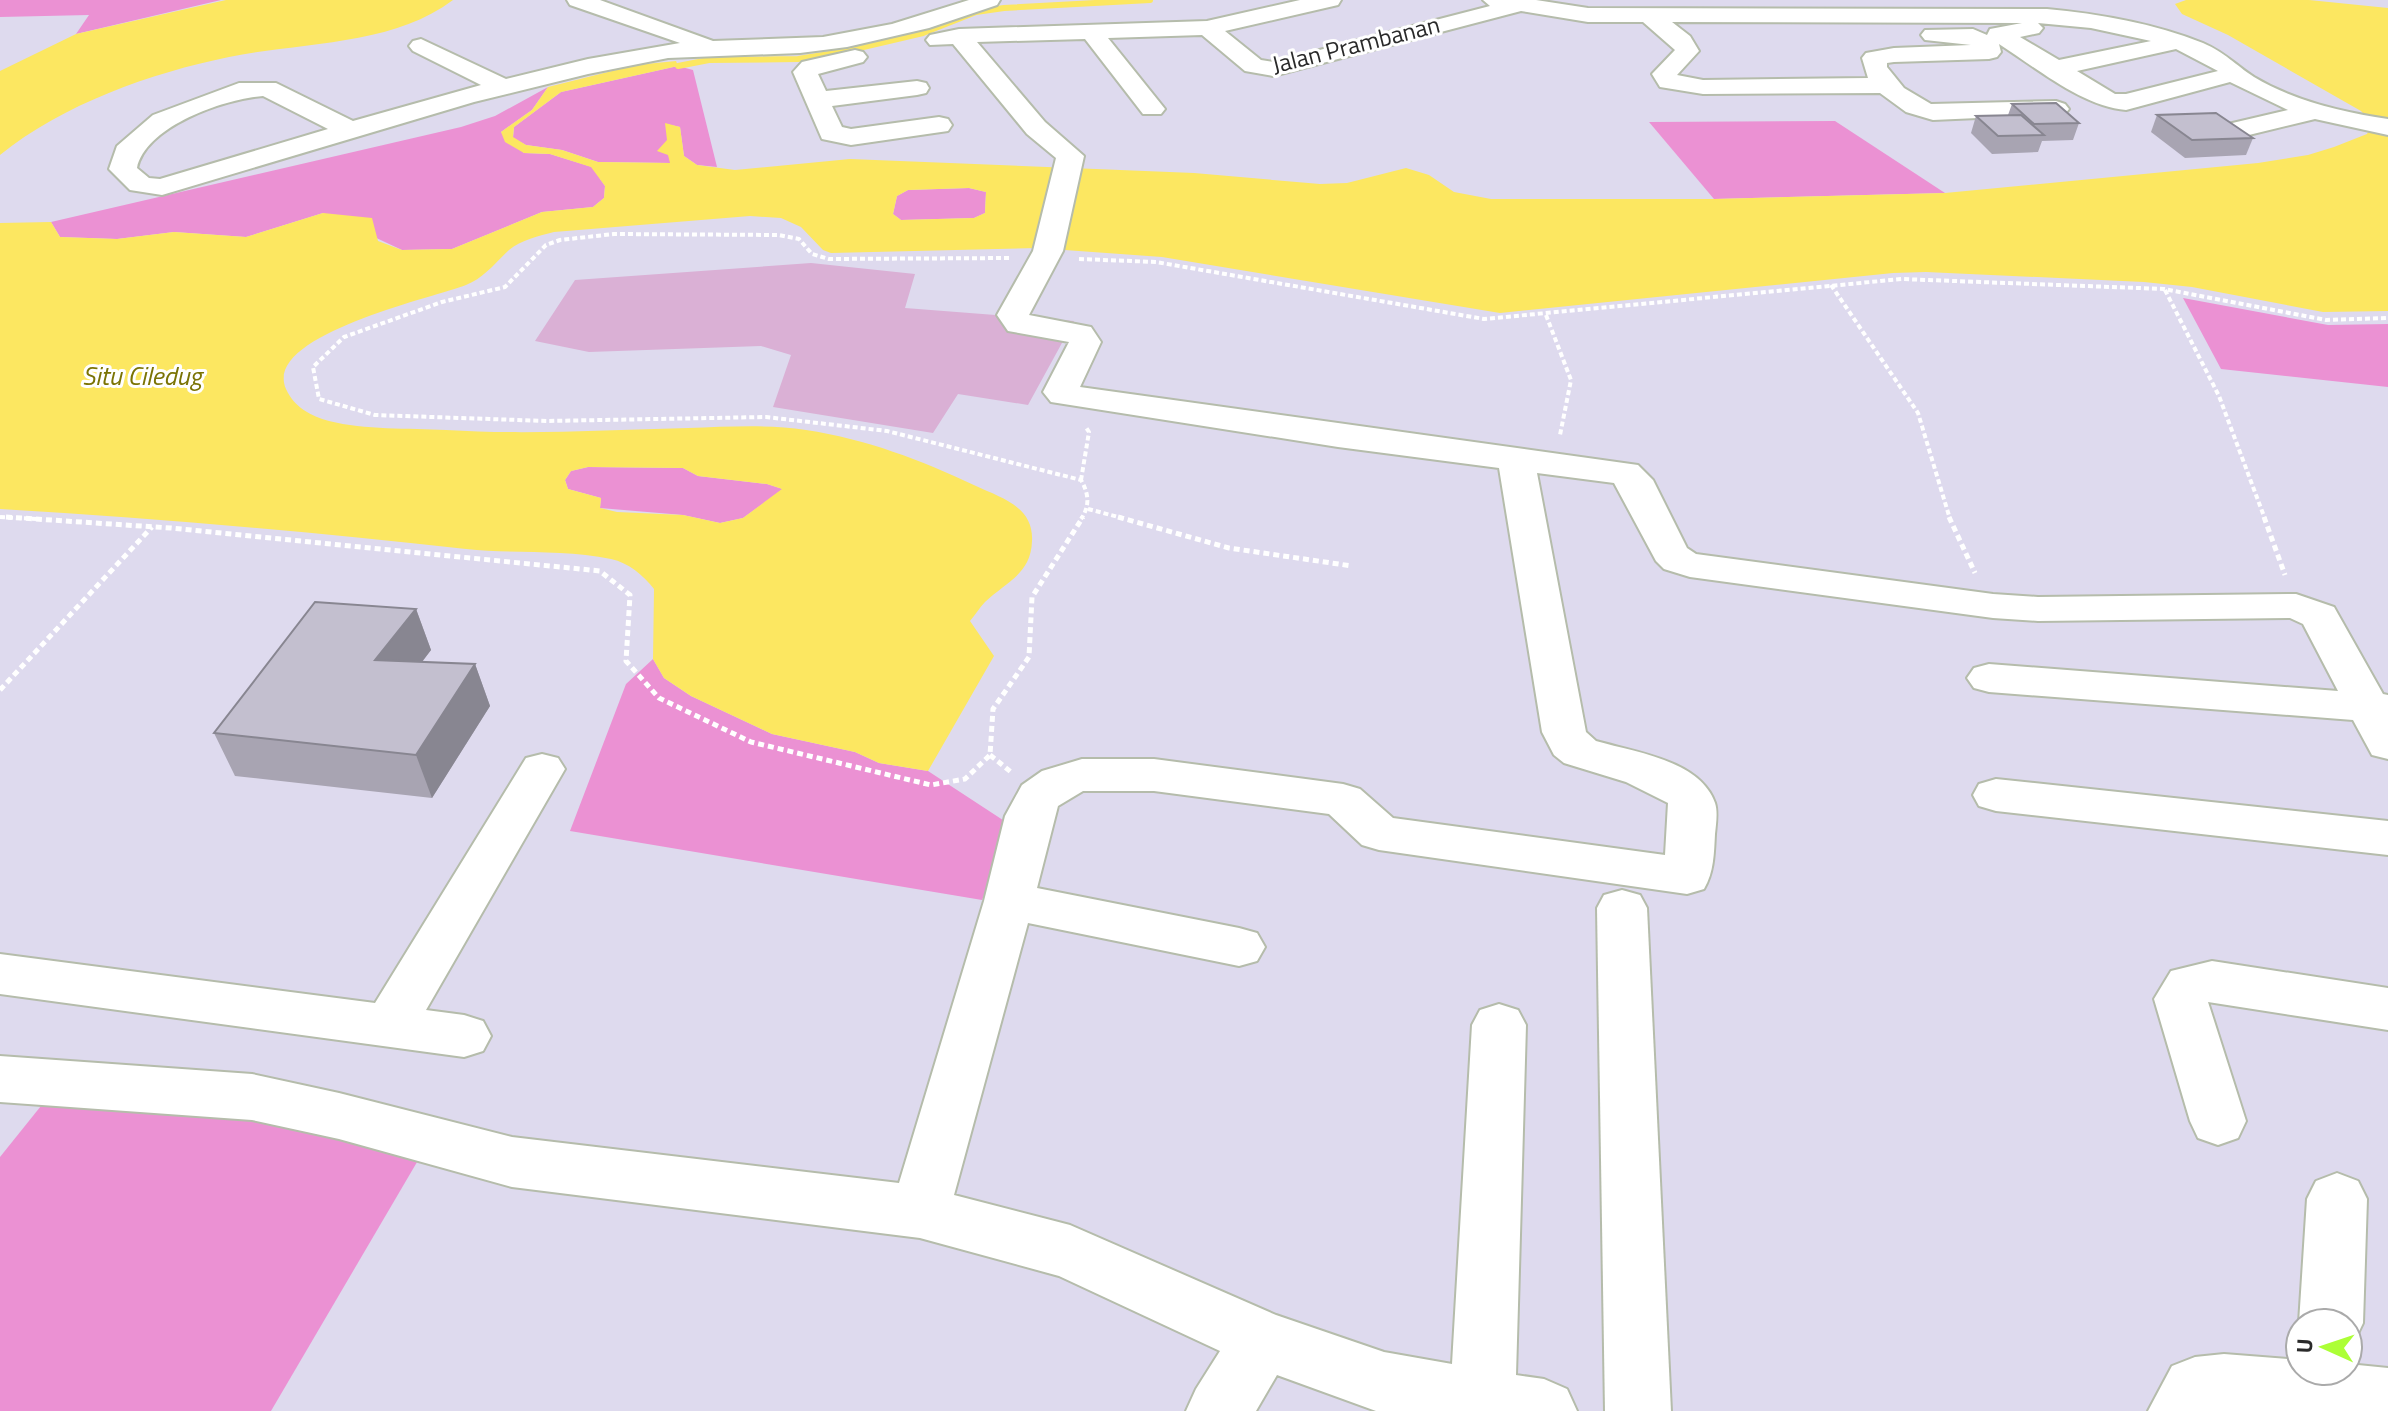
<svg xmlns="http://www.w3.org/2000/svg" width="2388" height="1411" font-family="'Titillium Web',sans-serif">
  <rect width="100%" height="100%" fill="#dedaee"/>
  <!-- green -->
  <g fill="#eb91d3">
    <path d="M0,0h221l-145,34 13,-19 -89,2z"/>
    <path d="M678,66l15,4 24,97 -20,-2 -13,-9 -4,-29 -14,-3 5,39 -73,-1 -36,-12 -36,-5 -13,-7 1,-11 47,-35z"/>
    <path d="M548,87l-16,23 -31,22 23,21 26,1 42,13 13,19 -1,12 -11,9 -51,5 -90,37 -50,1 -79,-37 -77,24 -72,-5 -57,7 -57,-2 -9,-15 410,-95 34,-11z"/>
    <path d="M1835,121l110,72 -231,6 -65,-77z"/>
    <path d="M969,188l17,4 -1,21 -11,5 -73,2 -8,-6 4,-18 11,-6z"/>
    <path d="M2183,298l145,27 60,-1v63l-167,-18z"/>
    <path d="M588,467l95,1 15,8 69,8 16,5 -40,29 -23,5 -37,-8 -83,-7 1,-10 -33,-9 -3,-9 6,-9z"/>
    <path d="M653,659l11,19 27,18 81,38 83,18 24,11 49,8 84,55 -30,74 -412,-69 56,-147z"/>
    <path d="M53,1091l210,9 157,57 -149,254h-271v-254z"/>
  </g>
  <!-- cemetery -->
  <path fill="#dab0d5" d="M811,263l104,11 -10,34 169,13 -46,84 -70,-11 -25,39 -160,-26 18,-52 -30,-9 -172,6 -54,-11 40,-61z"/>
  <!-- water -->
  <g fill="#fce761" fill-rule="evenodd">
    <path d="M226,0h227c-61,46 -151,42 -224,57 -78,16 -166,47 -229,98v-84l76,-37z"/>
    <path d="M2186,0h123l79,8v118l-16,-3 -11,-12 -133,-76 -46,-21 -7,-10z"/>
    <path d="M676,61l2,5 -117,26 -47,35 -1,10 13,8 36,5 36,12 72,1 -2,-8 -11,-4 10,-11 -2,-17 15,4 4,29 13,9 38,5 115,-11 344,14 126,11 27,-1 59,-15 23,7 25,17 37,7h223l231,-6 313,-30 50,-8 26,-8 33,-13 4,-8 17,3v182l-65,1 -131,-25 -48,-5 -218,-10 -33,1 -393,40 -338,-56 -125,-9 -206,5 -8,-3 -22,-23 -20,-9 -31,-2 -196,16c-15,4 -33,8 -45,18 -14,13 -25,28 -43,35 -33,13 -204,50 -180,104 8,18 25,27 43,32 36,9 79,7 117,9 80,5 161,0 242,-2 39,-1 79,-4 118,2 60,9 115,30 170,56 26,12 58,21 56,55 -1,33 -26,41 -47,61 -5,5 -10,13 -15,19l24,35 -66,115 -49,-8 -24,-11 -83,-18 -81,-38 -27,-18 -11,-19 1,-70c-11,-14 -25,-26 -43,-30 -47,-10 -97,-5 -145,-10 -156,-17 -310,-31 -466,-40v-286l51,-1 9,15 57,2 57,-7 72,5 77,-24 49,5 6,23 24,9 50,-1 90,-37 51,-5 11,-9 1,-12 -14,-19 -41,-13 -26,-1 -19,-11 -4,-10 31,-22 16,-23 88,-22zM969,188l17,4 -1,21 -11,5 -73,2 -8,-6 4,-18 11,-6zM588,467l95,1 15,8 69,8 15,5 -39,29 -23,5 -37,-8 -66,-3 -17,-4 1,-10 -33,-9 -3,-9 6,-9z"/>
  </g>
  <g fill="none" stroke-linecap="round" stroke-linejoin="round">
    <!-- stream -->
    <path stroke="#fce761" stroke-width="6" d="M678,66l31,-6 89,-1 44,-7 81,-19 53,-21 28,-4 146,-8"/>
    <!-- minor casing -->
    <g stroke="#b5bcab" stroke-width="4">
      <g id="minor">
        <path d="M567,0h33l113,41 110,-4 69,-13 77,-24h31l-3,5 -68,23 -82,19 -47,6 -132,5 -80,16 -114,28 -312,93 -32,-5 -21,-21 8,-23 36,-31 86,-32h37l77,38 128,-36 -68,-34 -4,-5 4,-5 8,-2 85,40 82,-20 92,-16 -110,-38zM263,96l65,33 -168,50 -11,-1 -12,-10c9,-42 87,-69 126,-72z"/>
        <path d="M1300,0h41l-3,5 -113,26 36,29 12,2 217,-56 -7,-6h53l52,8 459,1c53,5 106,14 156,34 23,10 31,21 51,34 40,24 88,35 134,42v16l-73,-16 -95,23 -9,-2 -4,-6 4,-6 77,-18 -58,-28 -104,28c-43,-3 -91,-43 -127,-66l2,8 -4,5 -8,2 -95,3 -7,1v4l17,21 27,16 125,-3 9,3 4,5 -4,5 -132,6 -27,-8 -26,-19 -177,1 -43,-7 -8,-13 23,-24 -32,-28h-55l-67,-11 -248,65 -28,-5 -43,-36 -94,3 57,71 -4,5h-18l-58,-75 -108,3 68,80 39,34 -21,95 -34,64 62,12 10,15 -21,45 558,78 15,15 34,68 9,6 297,40 45,3 258,-3 38,13 49,87 5,1v64l-16,-4 -19,-35 -364,-28 -15,-4 -7,-10 7,-10 15,-4 349,27 -35,-67 -13,-6 -252,3 -45,-3 -303,-41 -26,-8 -8,-8 -42,-78 -77,-10 49,259 10,9c38,11 104,19 119,62 3,9 1,21 0,31 -1,19 -1,38 -11,55l-17,5 -308,-44 -17,-5 -33,-31 -175,-23h-71l-25,15 -21,82 202,40 18,5 8,14 -8,14 -18,5 -211,-43 -74,272 116,30 206,90 108,37 68,12 20,-339 8,-15 19,-6 19,6 8,15 -10,350 28,4 23,10 10,22h-201l-99,-36 -21,36h-70l10,-22 24,-38 -161,-75 -139,-38 -408,-51 -173,-48 -87,-19 -252,-18v-46l252,18 87,19 173,44 387,46 85,-282 21,-85 17,-31 20,-14 40,-12h72l189,25 17,5 33,29 272,37 3,-52 -42,-21 -62,-19 -10,-8 -12,-23 -43,-264 -161,-21 -287,-45 -8,-10 26,-50 -61,-11 -11,-16 36,-64 23,-93 -29,-24 -74,-90 -23,1 -4,-5 4,-5 29,-6 248,-8zM1672,22l350,1 -32,6 -3,6 -14,-6 -48,1 -4,5 4,5 46,5 -77,3 -28,5 -4,5 6,20 -165,2 -26,-5 22,-24 -9,-15zM2038,23l53,5 60,13 -92,19 -39,-23 19,-4 4,-5zM2176,49l42,22 -92,23h-11l-38,-23z"/>
        <path d="M855,50l8,2 4,5 -4,5 -45,12 8,17 91,-10 9,2 3,5 -3,5 -9,2 -85,11 10,21 9,2 88,-12 9,2 4,6 -4,6 -97,14 -29,-6 -29,-67 9,-10z"/>
        <path d="M542,754l16,4 7,11 -139,241 38,5 19,6 8,15 -8,15 -19,6 -464,-63v-40l375,49 151,-245z"/>
        <path d="M1996,779l392,42v34l-392,-44 -17,-5 -6,-11 6,-11z"/>
        <path d="M1622,890l18,5 7,13 24,503h-66l-8,-503 7,-13z"/>
        <path d="M2212,961l176,27v42l-180,-28 38,119 -8,17 -20,7 -20,-7 -8,-17 -36,-122 17,-28z"/>
        <path d="M2337,1173l21,8 9,18 -4,124 -10,21 -5,2v-23h-49l8,-124 9,-18z"/>
        <path d="M2224,1354l76,6v11h48v-7l40,4v43h-240l24,-45 23,-9z"/>
      </g>
    </g>
    <!-- path-far1 -->
    <g stroke="#fff" stroke-width="4" stroke-dasharray="5 3" stroke-linecap="butt">
      <path d="M1009,258l-180,1 -17,-5 -13,-15 -20,-4 -165,-1 -54,6 -14,5 -41,42 -63,15 -98,35 -31,30 6,32 56,16 172,6 219,-4 121,14 194,49c8,14 9,26 0,39"/>
      <path d="M1079,259l77,3 328,57 418,-40 262,10 162,31 62,-2"/>
      <path d="M1831,285l87,128 32,106"/>
      <path d="M2165,290l54,106 46,123"/>
      <path d="M1546,315l25,65 -11,55"/>
      <path d="M1081,480l8,-48 -4,-6"/>
      <path d="M1088,509l38,10"/>
      <path d="M0,517l37,2"/>
    </g>
    <!-- path -->
    <g stroke="#fff" stroke-width="5" stroke-dasharray="6 4" stroke-linecap="butt">
      <path d="M6,517l165,11 429,43 30,24 -4,66 33,37 92,44 180,43 34,-6 25,-24 3,-46 36,-52 3,-60 51,-80"/>
      <path d="M1118,517l111,31 123,18"/>
      <path d="M1949,517l26,56"/>
      <path d="M2264,517l21,58"/>
      <path d="M0,690l152,-163"/>
      <path d="M990,755l21,17"/>
    </g>
    <!-- minor -->
    <use href="#minor" fill="#fff" fill-rule="evenodd"/>
  </g>
  <!-- wall -->
  <g fill="#a8a4b2">
    <path d="M2012,104l67,19 -6,17 -31,1 -4,11 -46,2 -21,-21 5,-17 32,-1z"/>
    <path d="M2157,115l96,23 -7,17 -61,3 -34,-26z"/>
    <path d="M416,609l15,41 -9,12 53,2 15,42 -58,92 -197,-22 -21,-43z"/>
  </g>
  <!-- shaded-wall -->
  <g fill="#888691">
    <path d="M416,609l15,41 -40,52 -16,-42z"/>
    <path d="M475,664l15,42 -58,92 -16,-43z"/>
  </g>
  <!-- building -->
  <g fill="#c3bfcf" stroke="#888691" stroke-width="2">
    <path d="M2056,103l23,20 -45,1 -22,-20z"/>
    <path d="M2216,113l37,25 -61,2 -35,-25z"/>
    <path d="M2021,115l23,20 -46,1 -22,-20z"/>
    <path d="M315,602l101,7 -41,51 100,4 -59,91 -202,-22z"/>
  </g>
  <g text-anchor="middle" stroke-width="6" stroke-linejoin="round" paint-order="stroke">
    <!-- far-street labels -->
    <g font-size="24" fill="#2a2a2a" stroke="#fff">
      <text transform="translate(1356 45) rotate(-14)" y="8">Jalan Prambanan</text>
    </g>
    <!-- far-water labels -->
    <g font-size="26" font-style="italic" fill="#7b7405" stroke="#fff">
      <text x="142" y="385">Situ Ciledug</text>
    </g>
  </g>
  <!-- north arrow -->
  <g transform="translate(2324 1347) rotate(273)"><circle r="38" fill="#ffffff" stroke="#aaaaaa" stroke-width="2"/>
  <path d="M0-6L14 30L0 20L-14 30Z" fill="#acff36"/>
  <text y="-12" font-size="22" font-weight="bold" text-anchor="middle" fill="#2a2a2a">U</text>
  </g>
</svg>
